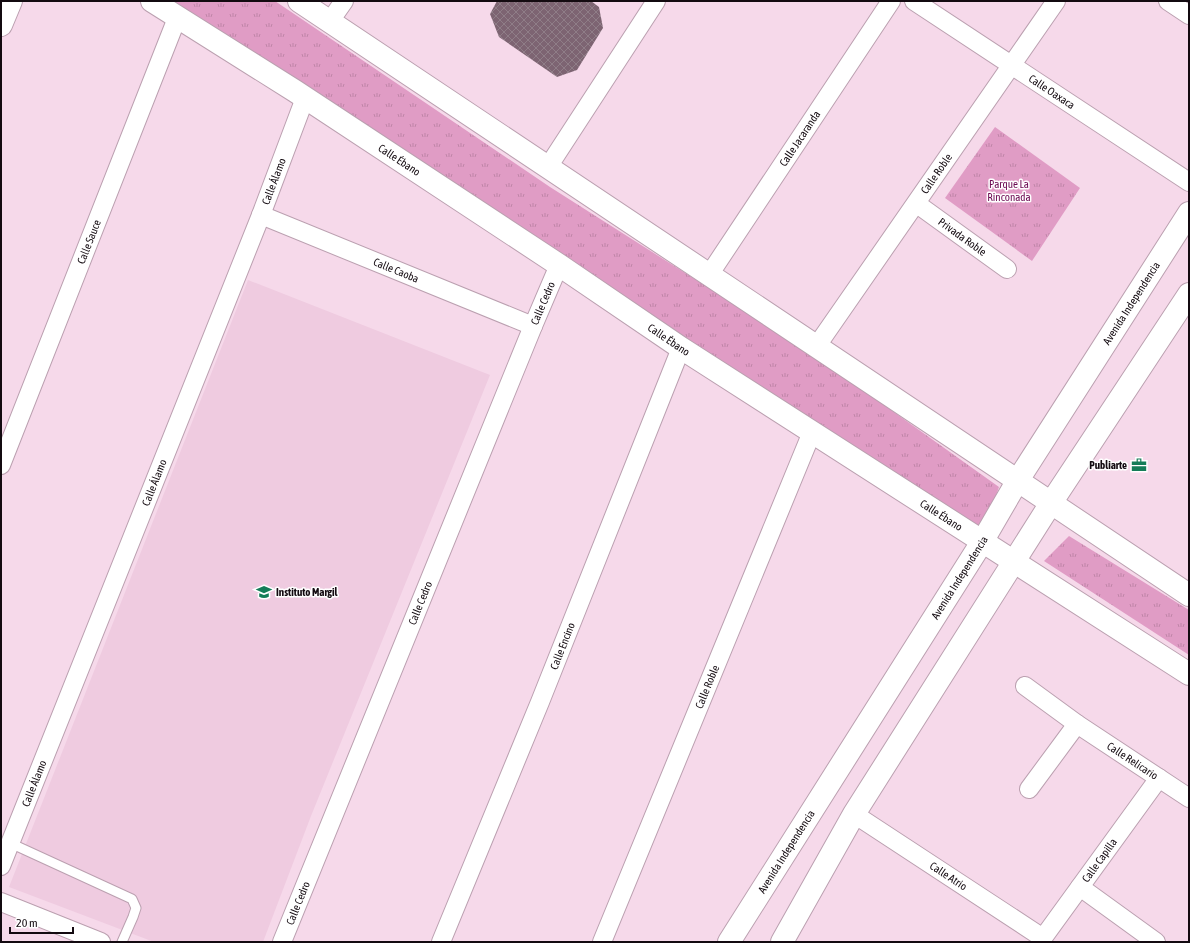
<svg xmlns="http://www.w3.org/2000/svg" width="1190" height="943" font-family="'Asap Condensed',sans-serif">
  <defs>
    <pattern id="park-tufts" width="24" height="20" patternUnits="userSpaceOnUse"><rect width="24" height="20" fill="#e09cc5"/><path d="M3 7l-1-3M5 7V3M7 7l1-3M15 17l-1-3M17 17v-4M19 17l1-3" fill="none" stroke="#bf85a8"/></pattern>
    <pattern id="building-cross-hatch" width="8" height="8" patternUnits="userSpaceOnUse"><rect width="8" height="8" fill="#7d6472"/><path d="M0 0l8 8M0 8l8-8" fill="none" stroke="#8f7d87"/></pattern>
  </defs>
  <rect width="100%" height="100%" fill="#f6d9ea"/>
  <!-- built -->
  <path fill="#efcbe0" d="M248,280l242,95 -179,441 -48,126h-109l-145,-55z"/>
  <!-- park -->
  <g fill="url(#park-tufts)">
    <path d="M173,1h102l275,186 261,166 188,134 -15,44 -164,-100 -505,-334z"/>
    <path d="M995,127l85,61 -48,73 -87,-63z"/>
    <path d="M1069,536l120,74v45l-145,-94z"/>
  </g>
  <!-- building -->
  <path fill="url(#building-cross-hatch)" d="M497,1h94l8,6 4,21 -26,42 -20,7 -58,-40 -9,-23z"/>
  <g fill="none" stroke-linecap="round" stroke-linejoin="round">
    <!-- service casing -->
    <g stroke="#bba0b0" stroke-width="11">
      <path id="service" d="M10,843l122,56 4,9 -3,9 -11,25"/>
    </g>
    <!-- minor casing -->
    <g stroke="#bba0b0" stroke-width="20">
      <g id="minor">
        <path id="s1" d="M914,1l275,181"/>
        <path d="M1168,1l21,14"/>
        <path d="M330,21l14,-20"/>
        <path d="M548,167l108,-166"/>
        <path id="s2" d="M917,204l90,65"/>
        <path id="s3" d="M261,215l272,111"/>
        <path id="s4" d="M709,275l182,-274"/>
        <path id="s5" d="M816,347l240,-346"/>
        <path id="s6" d="M1,465l176,-447"/>
        <path id="s7" d="M1025,686l52,38 112,74"/>
        <path d="M1029,789l48,-65"/>
        <path id="s8" d="M854,814l189,124"/>
        <path id="s9" d="M1,866l260,-651 44,-117"/>
        <path d="M1080,887l76,55"/>
        <path d="M1,902l100,40"/>
        <path id="s10" d="M282,942l251,-616 26,-61"/>
        <path id="s11" d="M441,942l99,-240 141,-354"/>
        <path id="s12" d="M602,942l210,-510"/>
        <path id="s13" d="M1040,942l119,-164"/>
      </g>
    </g>
    <!-- tertiary casing -->
    <g stroke="#bba0b0" stroke-width="24">
      <g id="tertiary">
        <path id="s14" d="M152,1l143,90 264,174 122,83 508,326"/>
        <path d="M299,1l890,594"/>
        <path d="M1,25l10,-24"/>
      </g>
    </g>
    <!-- secondary casing -->
    <g stroke="#bba0b0" stroke-width="24">
      <g id="secondary">
        <path id="s15" d="M729,942l253,-400 36,-62 171,-267"/>
        <path d="M782,942l72,-128 197,-311 138,-209"/>
      </g>
    </g>
    <!-- service -->
    <use href="#service" stroke="#fff" stroke-width="9"/>
    <!-- minor -->
    <use href="#minor" stroke="#fff" stroke-width="18"/>
    <!-- tertiary -->
    <use href="#tertiary" stroke="#fff" stroke-width="22"/>
    <!-- secondary -->
    <use href="#secondary" stroke="#fff" stroke-width="22"/>
  </g>
  <!-- icons -->
  <defs>
    <g id="office-bare" transform="scale(1.2)"><path d="M-6-3h4V-5.5h4V-3h4V5H-6ZM-1-4.5V-3h2v-1.5ZM-6 0V1H6V0Z" fill="#147d58" stroke="#fff" stroke-width="2.5" paint-order="stroke"/></g>
    <g id="school-bare" transform="scale(1.2)"><path d="M0-5L7-2L0 1L-7-2ZM-4 1L0 2.5L4 1V4Q0 6-4 4Z" fill="#147d58" stroke="#fff" stroke-width="2.5" paint-order="stroke"/></g>
  </defs>
  <g fill-rule="evenodd">
    <use href="#office-bare" x="1139" y="465"/>
    <use href="#school-bare" x="264" y="592"/>
  </g>
  <g text-anchor="middle" stroke-width="3" stroke-linejoin="round" paint-order="stroke">
    <!-- street labels -->
    <g font-size="11" fill="#130a10" stroke="#fff">
      <text dy="4" stroke="none"><textPath href="#s1" startOffset="165">Calle Oaxaca</textPath></text>
      <text dy="4" stroke="none"><textPath href="#s4" startOffset="164">Calle Jacaranda</textPath></text>
      <text dy="4" stroke="none"><textPath href="#s14" startOffset="294">Calle Ébano</textPath></text>
      <text dy="4" stroke="none"><textPath href="#s5" startOffset="211">Calle Roble</textPath></text>
      <text dy="4" stroke="none"><textPath href="#s9" startOffset="737">Calle Álamo</textPath></text>
      <text dy="4" stroke="none"><textPath href="#s2" startOffset="56">Privada Roble</textPath></text>
      <text dy="4" stroke="none"><textPath href="#s6" startOffset="240">Calle Sauce</textPath></text>
      <text dy="4" stroke="none"><textPath href="#s3" startOffset="146">Calle Caoba</textPath></text>
      <text dy="4" stroke="none"><textPath href="#s10" startOffset="690">Calle Cedro</textPath></text>
      <text dy="4" stroke="none"><textPath href="#s15" startOffset="755">Avenida Independencia</textPath></text>
      <text dy="4" stroke="none"><textPath href="#s14" startOffset="618">Calle Ébano</textPath></text>
      <text dy="4" stroke="none"><textPath href="#s9" startOffset="413">Calle Álamo</textPath></text>
      <text dy="4" stroke="none"><textPath href="#s14" startOffset="942">Calle Ébano</textPath></text>
      <text dy="4" stroke="none"><textPath href="#s15" startOffset="431">Avenida Independencia</textPath></text>
      <text dy="4" stroke="none"><textPath href="#s10" startOffset="366">Calle Cedro</textPath></text>
      <text dy="4" stroke="none"><textPath href="#s11" startOffset="320">Calle Encino</textPath></text>
      <text dy="4" stroke="none"><textPath href="#s12" startOffset="276">Calle Roble</textPath></text>
      <text dy="4" stroke="none"><textPath href="#s7" startOffset="131">Calle Relicario</textPath></text>
      <text dy="4" stroke="none"><textPath href="#s9" startOffset="89">Calle Álamo</textPath></text>
      <text dy="4" stroke="none"><textPath href="#s15" startOffset="107">Avenida Independencia</textPath></text>
      <text dy="4" stroke="none"><textPath href="#s13" startOffset="101">Calle Capilla</textPath></text>
      <text dy="4" stroke="none"><textPath href="#s8" startOffset="113">Calle Atrio</textPath></text>
      <text dy="4" stroke="none"><textPath href="#s10" startOffset="42">Calle Cedro</textPath></text>
    </g>
    <!-- park labels -->
    <g font-size="11" fill="#6b0851" stroke="#fff">
      <text x="1009" y="188">Parque La<tspan x="1009" dy="13">Rinconada</tspan></text>
    </g>
    <!-- poi labels -->
    <g font-size="11" font-weight="bold" fill="#130a10" stroke="#fff" text-anchor="end">
      <text x="1127" y="469">Publiarte</text>
      <text x="276" y="596" text-anchor="start">Instituto Margil</text>
    </g>
  </g>
  <!-- border -->
  <rect width="1190" height="943" fill="none" stroke="#130a10" stroke-width="4"/>
  <!-- scale -->
  <path d="M10 927v6h63v-6" fill="none" stroke="#130a10" stroke-width="2"/>
  <text x="16" y="927" font-size="12" fill="#130a10" stroke="#ffffff" stroke-width="3" paint-order="stroke">20 m</text>
</svg>
